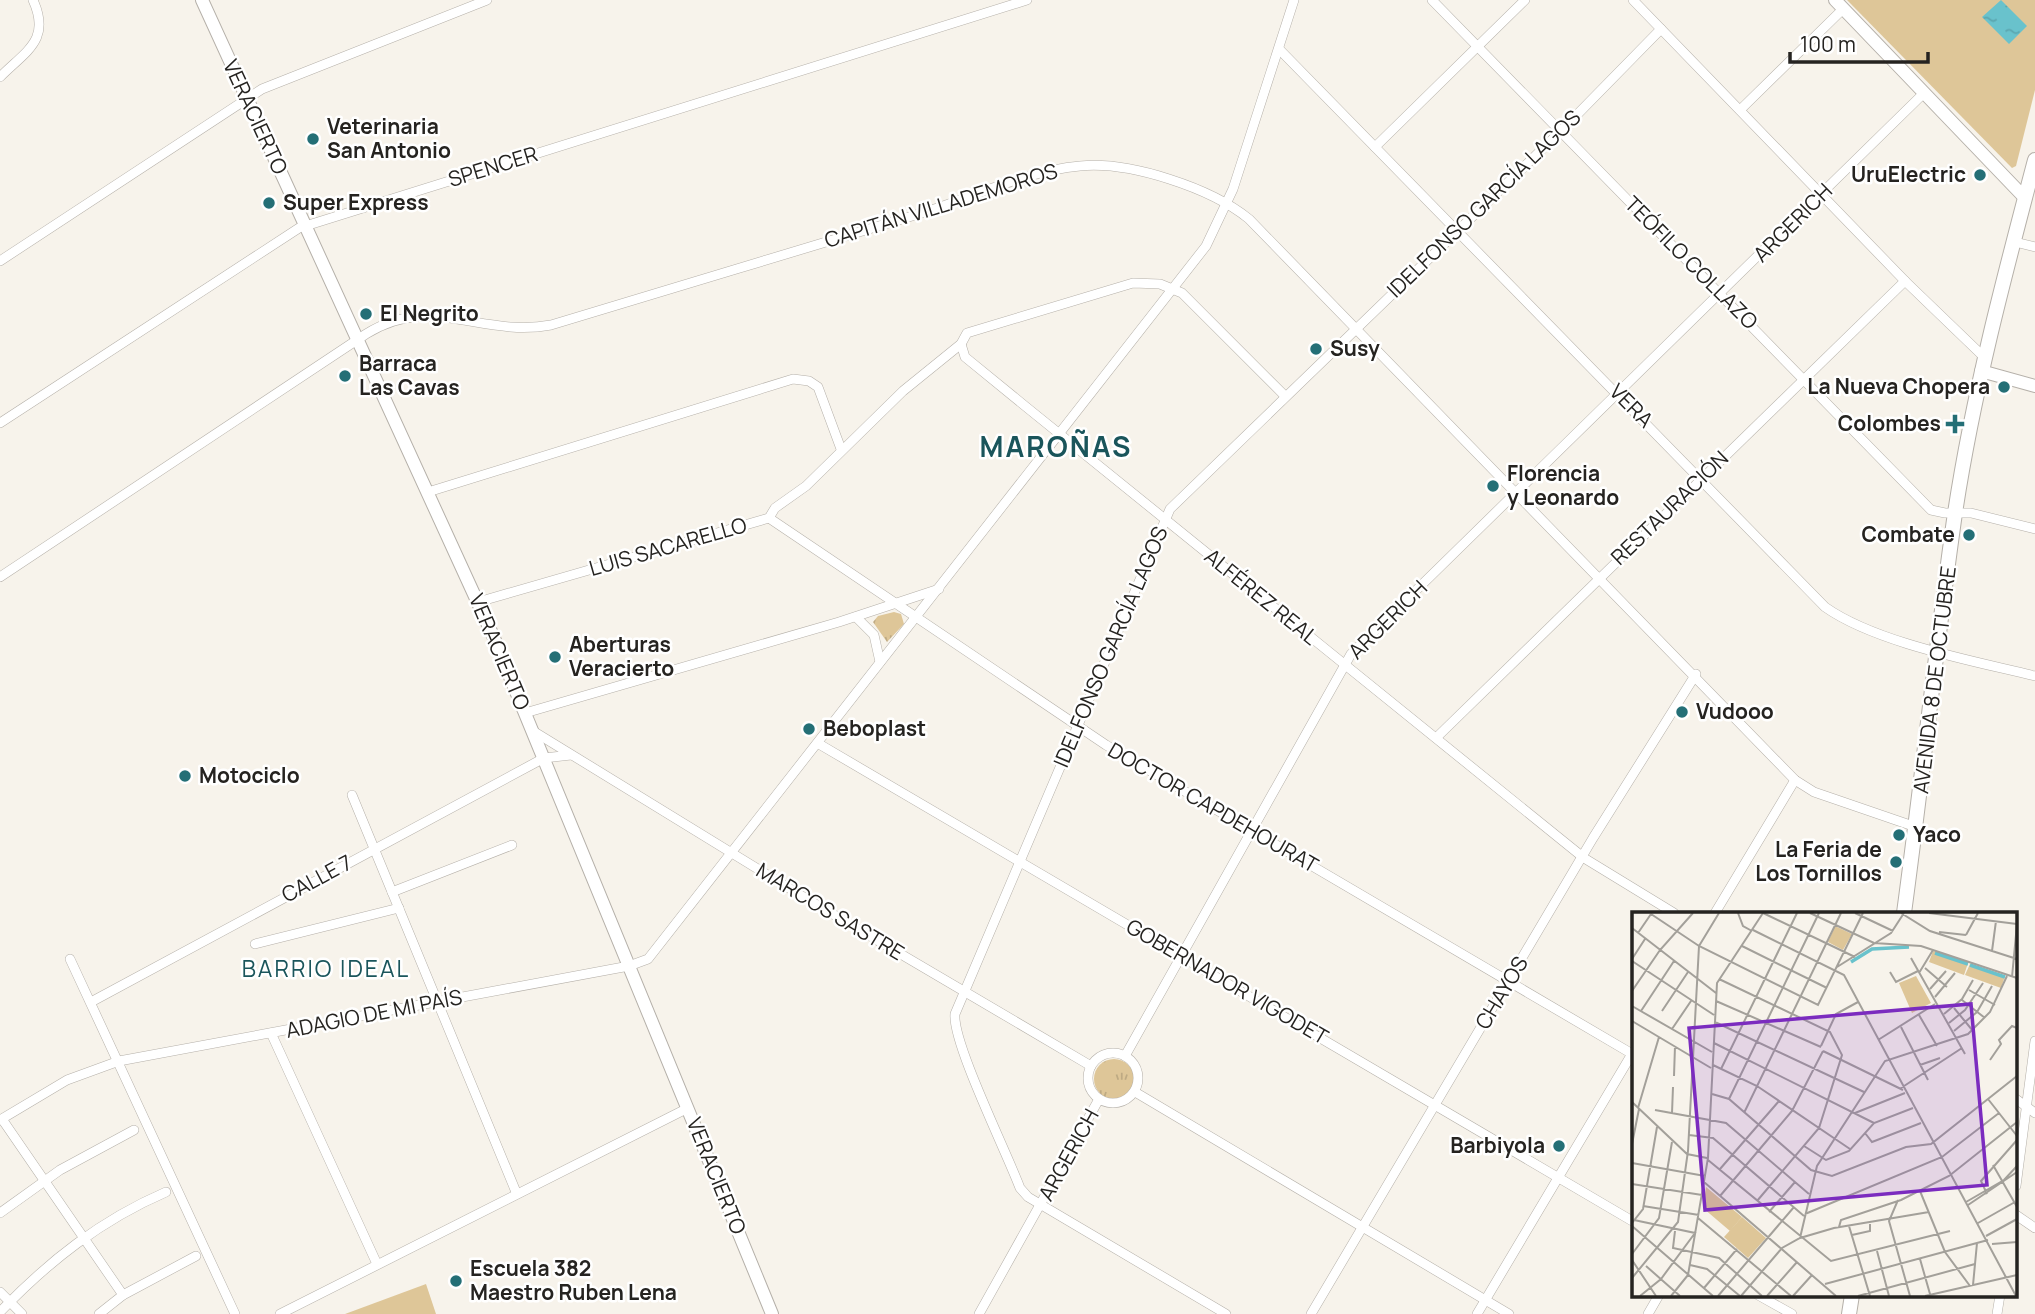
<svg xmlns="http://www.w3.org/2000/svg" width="2035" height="1314" font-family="Manrope,sans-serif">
  <defs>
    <pattern id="grass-tufts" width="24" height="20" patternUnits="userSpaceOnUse" patternTransform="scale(1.75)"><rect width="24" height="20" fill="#dec698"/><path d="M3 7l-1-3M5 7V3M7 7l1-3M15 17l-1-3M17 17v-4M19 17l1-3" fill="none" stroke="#beaa83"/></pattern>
    <pattern id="water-ripples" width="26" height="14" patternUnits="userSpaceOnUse" patternTransform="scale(1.75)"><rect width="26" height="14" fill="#69c2cc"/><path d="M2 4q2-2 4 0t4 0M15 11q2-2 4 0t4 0" fill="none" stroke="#5ba6af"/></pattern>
  </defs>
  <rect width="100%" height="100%" fill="#f7f3eb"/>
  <!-- grass -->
  <g fill="url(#grass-tufts)">
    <path d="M894,612l7,2 3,10 -17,18 -14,-20 5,-6z"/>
    <circle cx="1114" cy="1079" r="20"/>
  </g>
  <!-- garden -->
  <g fill="#dec698">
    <path d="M1847,0h188v90l-19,76 -4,2z"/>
    <path d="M426,1284l10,30h-91z"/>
  </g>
  <!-- water -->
  <path fill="url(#water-ripples)" d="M2001,0l26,26 -18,18 -27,-27z"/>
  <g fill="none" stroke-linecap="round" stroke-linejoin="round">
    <!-- street casing -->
    <g stroke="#b5b0a9" stroke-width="10">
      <g id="street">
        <path d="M1432,0l499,510 14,3h26l64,16"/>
        <path d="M1633,0l272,281 80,77"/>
        <path d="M1279,49l546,558c51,36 149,54 210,69"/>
        <path d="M0,77c27,-27 51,-37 33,-77"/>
        <path d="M1740,110l103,-101"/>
        <path d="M1375,147l150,-147"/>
        <path d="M2015,242l20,5"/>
        <path d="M0,261l262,-172 225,-89"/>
        <path d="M961,344l4,13 60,49 559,452 90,55"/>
        <path d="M0,423l299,-195 728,-228"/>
        <path d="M428,492l365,-113 16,2 9,6 23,62"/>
        <path d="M769,518l337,227 528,310"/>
        <path d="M769,518l6,-10 31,-22 97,-95 58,-47 6,-11 166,-50 27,1 22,9 103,103"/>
        <path d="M0,577l366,-243c65,-41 115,4 185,-9 123,-38 248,-74 371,-112 51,-16 104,-42 158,-47 50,-5 131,22 169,53l546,561 19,12 102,35"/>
        <path d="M478,602l291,-84"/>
        <path d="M856,617l18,18 6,27"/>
        <path d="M525,713l314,-91 100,-33"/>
        <path d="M533,731l264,162 294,173"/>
        <path d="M1437,737l468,-456"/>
        <path d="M819,744l815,478"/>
        <path d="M352,795l164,397"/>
        <path d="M392,892l120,-47"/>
        <path d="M1715,913l80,-133"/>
        <path d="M255,944l144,-36"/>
        <path d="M70,959l165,355"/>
        <path d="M91,1002l453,-244 27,-3"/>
        <path d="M271,1033l106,231"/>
        <circle cx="1113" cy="1078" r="25"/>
        <path d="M1125,1056l226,-402 572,-560"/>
        <path d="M1135,1092l374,222"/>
        <path d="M2016,1099l19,14"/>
        <path d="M2,1119l121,176"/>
        <path d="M0,1120l67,-40 52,-19 510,-95 19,-7 558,-713 27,-57 61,-189"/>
        <path d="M2016,1186l19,-145"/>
        <path d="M0,1213l60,-43 74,-40"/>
        <path d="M2016,1215l19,13"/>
        <path d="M0,1292l22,22"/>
        <path d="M1758,1295l34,19"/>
        <path d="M0,1312c49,-51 101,-92 166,-120"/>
        <path d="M99,1314l24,-19 73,-39"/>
        <path d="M280,1314l408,-206"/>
        <path d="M979,1314l120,-215"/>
        <path d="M1226,1314l-198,-117 -8,-9c-13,-35 -68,-146 -65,-174l215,-505 391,-378 100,-102"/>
        <path d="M1311,1314l282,-476 103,-164"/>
        <path d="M1477,1314l156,-262"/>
        <path d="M1648,1314l11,-19"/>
        <path d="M1997,1314l3,-19"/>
      </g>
    </g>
    <!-- secondary casing -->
    <g stroke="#b5b0a9" stroke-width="14">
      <g id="secondary">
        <path d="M202,0l292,638 278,676"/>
        <path d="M1835,0l190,198"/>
        <path d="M1981,371l54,15"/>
      </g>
    </g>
    <!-- primary casing -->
    <g stroke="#b5b0a9" stroke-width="16">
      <g id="primary">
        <path d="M1904,913c18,-133 32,-267 51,-400 18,-119 49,-236 80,-353"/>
        <path d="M1849,1314l3,-19"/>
      </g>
    </g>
    <!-- street -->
    <use href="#street" stroke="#fff" stroke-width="9"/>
    <!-- secondary -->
    <use href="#secondary" stroke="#fff" stroke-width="12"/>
    <!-- primary -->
    <use href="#primary" stroke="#fff" stroke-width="14"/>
  </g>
  <!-- markers -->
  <g fill="#246f76" stroke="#fff" stroke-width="2.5">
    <circle cx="313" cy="139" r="7"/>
    <circle cx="1980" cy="175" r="7"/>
    <circle cx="269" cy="203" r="7"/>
    <circle cx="366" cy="314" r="7"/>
    <circle cx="1316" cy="349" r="7"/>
    <circle cx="345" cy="376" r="7"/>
    <circle cx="2004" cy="387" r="7"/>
    <path d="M1951.5 413.5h7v7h7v7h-7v7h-7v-7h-7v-7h7z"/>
    <circle cx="1493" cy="486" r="7"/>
    <circle cx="1969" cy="535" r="7"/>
    <circle cx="555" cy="657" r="7"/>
    <circle cx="1682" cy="712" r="7"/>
    <circle cx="809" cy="729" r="7"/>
    <circle cx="185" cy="776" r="7"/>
    <circle cx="1899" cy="835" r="7"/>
    <circle cx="1896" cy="862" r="7"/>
    <circle cx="1559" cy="1146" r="7"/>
    <circle cx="456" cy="1281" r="7"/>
  </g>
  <g text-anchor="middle" stroke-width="5" stroke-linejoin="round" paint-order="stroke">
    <!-- street labels -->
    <g font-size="21" fill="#252320" stroke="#fff">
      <text transform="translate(255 117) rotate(65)" y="7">VERACIERTO</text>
      <text transform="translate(493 167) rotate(-17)" y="7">SPENCER</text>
      <text transform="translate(1484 204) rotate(-44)" y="7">IDELFONSO GARCÍA LAGOS</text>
      <text transform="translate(941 206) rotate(-17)" y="7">CAPITÁN VILLADEMOROS</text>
      <text transform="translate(1793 223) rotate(-45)" y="7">ARGERICH</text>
      <text transform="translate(1691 263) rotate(45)" y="7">TEÓFILO COLLAZO</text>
      <text transform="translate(1631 406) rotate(45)" y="7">VERA</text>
      <text transform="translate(1670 508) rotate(-44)" y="7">RESTAURACIÓN</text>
      <text transform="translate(668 547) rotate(-16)" y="7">LUIS SACARELLO</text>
      <text transform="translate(1261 597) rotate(39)" y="7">ALFÉREZ REAL</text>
      <text transform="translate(1388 620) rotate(-45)" y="7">ARGERICH</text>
      <text transform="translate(1111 647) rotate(-67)" y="7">IDELFONSO GARCÍA LAGOS</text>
      <text transform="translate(499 652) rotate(67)" y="7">VERACIERTO</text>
      <text transform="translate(1935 680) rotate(-83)" y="7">AVENIDA 8 DE OCTUBRE</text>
      <text transform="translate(1213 808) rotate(30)" y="7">DOCTOR CAPDEHOURAT</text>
      <text transform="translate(317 879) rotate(-28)" y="7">CALLE 7</text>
      <text transform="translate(830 912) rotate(31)" y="7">MARCOS SASTRE</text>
      <text transform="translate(1227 982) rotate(30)" y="7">GOBERNADOR VIGODET</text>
      <text transform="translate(1502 993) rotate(-59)" y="7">CHAYOS</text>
      <text transform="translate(374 1014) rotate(-11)" y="7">ADAGIO DE MI PAÍS</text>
      <text transform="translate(1069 1155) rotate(-61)" y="7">ARGERICH</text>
      <text transform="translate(716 1176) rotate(68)" y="7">VERACIERTO</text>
    </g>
    <!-- poi labels -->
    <g font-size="21" font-weight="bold" fill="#252320" stroke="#fff" text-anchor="start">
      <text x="327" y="134">Veterinaria<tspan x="327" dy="24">San Antonio</tspan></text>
      <text x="1966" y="182" text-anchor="end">UruElectric</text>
      <text x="283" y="210">Super Express</text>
      <text x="380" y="321">El Negrito</text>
      <text x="1330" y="356">Susy</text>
      <text x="359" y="371">Barraca<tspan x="359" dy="24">Las Cavas</tspan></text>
      <text x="1990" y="394" text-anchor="end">La Nueva Chopera</text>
      <text x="1941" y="431" text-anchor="end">Colombes</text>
      <text x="1507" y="481">Florencia<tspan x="1507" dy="24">y Leonardo</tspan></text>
      <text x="1955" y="542" text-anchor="end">Combate</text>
      <text x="569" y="652">Aberturas<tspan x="569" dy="24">Veracierto</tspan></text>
      <text x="1696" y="719">Vudooo</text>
      <text x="823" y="736">Beboplast</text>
      <text x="199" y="783">Motociclo</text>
      <text x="1913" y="842">Yaco</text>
      <text x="1882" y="857" text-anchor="end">La Feria de<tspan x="1882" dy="24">Los Tornillos</tspan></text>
      <text x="1545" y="1153" text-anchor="end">Barbiyola</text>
      <text x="470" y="1276">Escuela 382<tspan x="470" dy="24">Maestro Ruben Lena</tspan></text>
    </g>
    <!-- neighbourhood labels -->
    <g font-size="23" letter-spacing="2" fill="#1a555b" stroke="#fff">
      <text x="326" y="977">BARRIO IDEAL</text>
    </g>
    <!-- district labels -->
    <g font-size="28" font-weight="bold" letter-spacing="2" fill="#1a555b" stroke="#fff">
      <text x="1056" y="457">MAROÑAS</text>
    </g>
  </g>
  <!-- overview -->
  <g transform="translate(1632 912)">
    <rect width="385" height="385" fill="#f7f3eb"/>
    <path d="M203,14l17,8 -9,16 -15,-8zM301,39l35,12 -4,12 -35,-13zM338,52l35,12 -4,12 -36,-13z" fill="#dec698"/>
    <path d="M110,305l24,21 -18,20 -24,-21z" fill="#dec698"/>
    <path d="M284,64l15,27 -19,10 -13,-30zM74,275l36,30 -12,14 -27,-23z" fill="#dec698"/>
    <path fill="none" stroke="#69c2cc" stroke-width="3.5" d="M303,41l33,11M219,50l21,-13 37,-2M338,53l35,12"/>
    <path fill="none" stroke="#a3a09a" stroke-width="2" d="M106,1l5,13 9,5M131,1l92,44M178,1l64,30 47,3 96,32M223,1l38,18M269,1l29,18 87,28M297,1l88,11M19,2l48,32 119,59 45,-92M0,16l84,65M121,18l91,45 172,321M307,20l27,3M6,21l13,-19M334,23l12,-22M110,34l85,42M360,39l4,-30M279,46l54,96M0,47l13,-20M0,49l82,54M205,55l54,-34 13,-20M293,56l22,19M258,60l6,10 22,-11M287,61l14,-23M380,65l5,-53M87,67l111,53 12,23 -23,73 -62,73M298,77l16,-18M337,78l26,15M0,79l28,-41 33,-37M303,85l20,-24M330,88l23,18M84,89l105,46M0,94l80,46M322,96l19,23M9,99l33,-50M30,99l26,-39M312,102l18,-15 11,-19M287,103l18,31M0,109l79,47M83,110l149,70M317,111l16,-13 18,-27M269,115l27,53M40,117l19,-28M322,119l23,-19 15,-26M246,128l57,-36M82,131l160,80M189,134l15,-32 22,-12M191,139l80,39M358,148l11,-16 -2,-4 13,-14 5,2M81,153l44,21 93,63M288,153l20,-7M89,157l76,-156M42,164l1,-30M269,176l61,-40M80,182l17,5 82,71 21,6 74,-29 25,-3 86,-68M97,187l90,-186M356,187l29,37M0,190l55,52 20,4M6,196l21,-71M23,198l71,13 83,71M40,201l1,-26M112,201l97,-200M223,201l50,-20M233,221l7,9 49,-19M57,223l24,3 91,78M0,232l7,-35M172,234l22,14 23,-9 25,-28 39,-15M76,248l123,101 119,-30M0,251l73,13M361,253l24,42M88,257l59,-68M72,270l132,114M0,272l70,11M288,279l25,61 25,34M355,282l-6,-13 36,-41M88,284l72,-85 31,-60M266,288l-9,21 21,75M334,290l38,-22 13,-14M336,293l49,-33M11,294l56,9M137,300l26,-30M173,302l137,-57 57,-44M66,306l93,78M2,308l61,13 -34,46 -21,17M0,311l11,-14 14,-82M346,311l37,-21M0,314l81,70M217,314l21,70M207,315l2,-7 60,-20 48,-24 68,-54M43,319l-2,17 46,10 43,38M220,323l18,-4v-7M354,324l31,-17M168,326l17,-72 68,-105 83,-27 22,-22 17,-36M360,332l25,-2M245,339l12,45M0,342l27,-36 13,-76M288,347l10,35M0,348l24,36M58,353l17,4 33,27M14,354l34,30M0,366l46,-56 10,-71 11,-205 20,-33M193,372l163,-44M341,373l4,-42M72,376l33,-39M39,384l17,-21 20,-117 9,-175 46,-70M86,384l76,-89M109,384l41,-48 18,-10 34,-10 95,-16M135,384l30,-34M161,384l19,-21M226,384l117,-32M293,384l92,-21"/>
    <path fill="#7b2cbf" fill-opacity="0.15" stroke="#7b2cbf" stroke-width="3.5" d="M339,92l16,181 -282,25 -16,-182z"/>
    <rect width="385" height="385" fill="none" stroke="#252320" stroke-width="3.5"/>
  </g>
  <!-- scale -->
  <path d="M1790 52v10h138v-10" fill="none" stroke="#252320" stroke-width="3.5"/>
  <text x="1800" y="52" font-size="21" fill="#252320" stroke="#ffffff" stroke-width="5" paint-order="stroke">100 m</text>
</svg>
